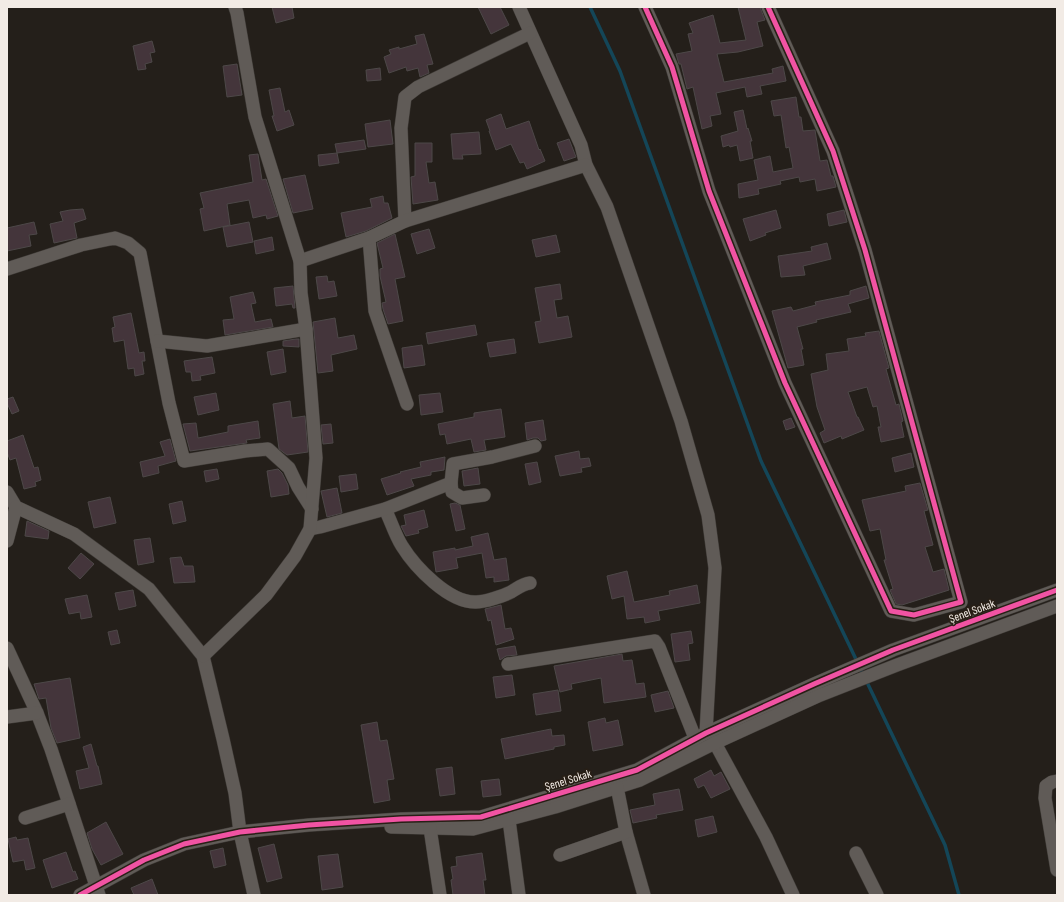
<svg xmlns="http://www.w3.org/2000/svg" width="1064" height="902" font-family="'Sofia Sans Condensed',sans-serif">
  <rect width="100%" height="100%" fill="#241f1a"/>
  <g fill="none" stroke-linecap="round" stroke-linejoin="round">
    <!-- stream -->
    <path stroke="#144658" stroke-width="3.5" d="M590,7l30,64 141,390 184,384 14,50"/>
  </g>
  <!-- building -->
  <g fill="#44353b" stroke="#4d4848">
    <path d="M272,7h20l2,11 -18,5z"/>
    <path d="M478,7h22l9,18 -18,9z"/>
    <path d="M738,7h22l5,13 -8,2 6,24 -25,6 -21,2 7,28 49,-9 -1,-4 11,-3 3,15 -26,5 2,8 -15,3 -2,-10 -29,6 5,21 -11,2 2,10 -10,3 -9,-42 -6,2 -6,-25h-2l-3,-10 16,-3 -4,-17 5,-1 -4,-10 24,-8 7,28 26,-3z"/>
    <path d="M424,34l9,30 -6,1 2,8 -9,4 -2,-9 -11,3 -1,-4 -17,6 -5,-16 7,-3 -2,-4 10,-3v2l18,-5 -2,-8z"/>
    <path d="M152,41l3,11 -5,1 2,9 -7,2 1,5 -8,1 -5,-24z"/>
    <path d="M237,64l5,31 -15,2 -4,-31z"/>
    <path d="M380,68l1,12 -14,1 -1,-11z"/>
    <path d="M280,88l5,24 4,-2 5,15 -17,6 -5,-15h2l-5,-26z"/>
    <path d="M796,97l3,20h2l2,14 12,-1 5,31 7,-1 4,16h2l3,11 -19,4 -2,-12 -15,3 -1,-5 -19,4 1,3 -23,5 1,5 -20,4 -1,-14 20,-4 -4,-20 16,-4 3,16 20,-4 -4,-21 -3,1 -5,-33 -7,1 -3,-15z"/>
    <path d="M743,110l4,19 1,-1 4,13h-2l3,17 -13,3 -3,-16 -7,2 -1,-2 -6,2 -2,-11 17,-5 -4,-19z"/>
    <path d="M501,114l5,15 23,-8 10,29 1,-1 5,12 -18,8 -3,-7 -4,1 -9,-19 -15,6 -7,-19h1l-4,-11z"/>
    <path d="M390,120l3,24 -25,3 -3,-23z"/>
    <path d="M479,132l2,22 -19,1 1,4h-10l-2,-25z"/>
    <path d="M569,139l7,18 -12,4 -7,-18z"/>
    <path d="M364,140l2,9 -29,4 -2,-9z"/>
    <path d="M415,143h17v19h-6l3,21 6,-1 3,18 -25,4 -2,-27 4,-1z"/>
    <path d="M337,153l2,10 -20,3 -1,-11z"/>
    <path d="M258,154l4,26 4,-1 12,37 -11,3 -1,-4 -13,3 -4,-18 -22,4 3,21 -26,6 -4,-22 4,-1 -4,-15 53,-11 -4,-27z"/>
    <path d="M305,175l8,34 -20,4 -10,-34z"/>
    <path d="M383,196l1,7h4l4,15 -26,13 -20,6 -5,-24 31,-6 -2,-8z"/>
    <path d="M83,209l3,10 -12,4 3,15 -23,5 -4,-19 13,-3 -3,-9 10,-2z"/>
    <path d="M776,210l5,18 -16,5 1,2 -16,6 -7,-22z"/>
    <path d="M844,210l3,12 -18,4 -2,-12z"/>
    <path d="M34,222l3,12 -8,1 2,11 -24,5v-23z"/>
    <path d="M249,222l4,20 -26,5 -4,-20z"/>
    <path d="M429,229l6,19 -18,6 -6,-20z"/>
    <path d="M395,234l10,43 -10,2 8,42 -15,3 -5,-15 -1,-6 4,-1 -6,-26v-7l3,-1 -6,-25z"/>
    <path d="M556,235l4,17 -24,5 -4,-17z"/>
    <path d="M272,237l2,13 -18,4 -2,-13z"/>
    <path d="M827,243l4,16 -28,7 2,9 -24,2 -3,-21 34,-5 -1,-4z"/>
    <path d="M327,276l1,6 6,-1 3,15 -18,3 -3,-22z"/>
    <path d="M560,284l2,15 -8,1 3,18 11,-2 4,21 -33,6 -4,-21 6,-1 -6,-33z"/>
    <path d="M293,286l2,22h-2l-1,-4 -16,2 -2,-18z"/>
    <path d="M866,286l3,12 -21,6 3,8 -35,8 1,2 -20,5 6,22h-2l3,16 -16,3 -16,-57 19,-4 2,4 23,-6 -1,-3 35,-7v-4z"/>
    <path d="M253,292l3,11 -5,1 4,18 16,-3 2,8 -48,8 -2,-15 11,-1 -4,-22z"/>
    <path d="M131,313l8,40 5,-1 1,9h-3l2,13 -9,2 -1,-8 -6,1 -4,-29 -10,2 -2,-14 3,-1 -2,-10z"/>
    <path d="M335,318l3,20 16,-3 3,14 -26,6 2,16 -15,2 -5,-51z"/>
    <path d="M475,325l2,10 -49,9 -2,-11z"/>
    <path d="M879,331l10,37 -3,1 10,36 3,-1 4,17 -2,1 3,15 -23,5 -3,-15h3l-4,-21 -4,1 -6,-20 -19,5 9,25h1l6,13 -22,9 -1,-3 -17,7 -4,-10 5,-3 -8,-23 -6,-33 17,-4 -2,-16 23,-3 -2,-12 19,-3 -1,-3z"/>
    <path d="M296,339h3v8l-16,-1v-5z"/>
    <path d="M514,339l2,14 -26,4 -3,-14z"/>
    <path d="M422,345l3,20 -21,3 -2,-20z"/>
    <path d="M283,349l3,23 -15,3 -4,-23z"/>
    <path d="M212,357l3,16 -15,3 1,4 -9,1 -1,-9h-5l-2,-11z"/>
    <path d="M216,393l3,17 -21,5 -4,-18z"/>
    <path d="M440,393l3,19 -22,3 -2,-20z"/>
    <path d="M13,397l6,14 -7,3 -5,-11v-4z"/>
    <path d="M290,401l2,17 13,-2 3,36 -21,3 -8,-6 -6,-45z"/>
    <path d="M501,409l4,28 -21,3 2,10 -12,2 -3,-13 -24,5 -2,-10 -5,1 -2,-11 36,-7v-4z"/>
    <path d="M791,418l4,9 -9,3 -3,-9z"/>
    <path d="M543,420l3,20 -5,1 -3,-3h-5l-6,2 -2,-17z"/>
    <path d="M258,421l2,17 -14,2 1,3 -57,8 -7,-27 13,-1 2,15 30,-6v-6z"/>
    <path d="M331,424l2,19 -10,1 -2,-19z"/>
    <path d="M23,435l11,33 4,-1 3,13 -6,2 1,4 -12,3 -8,-31 -6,2 -3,-8v-11z"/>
    <path d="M170,439l6,22 -18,5 1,7 -16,4 -3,-15 25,-6 -5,-14z"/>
    <path d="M579,451l1,8 9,-1 2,8 -10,2 1,4 -22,4 -5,-20z"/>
    <path d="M911,453l3,14 -19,5 -3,-14z"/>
    <path d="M445,457l-1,13 -13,2v3l-20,4 3,7 -27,9 -6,-16 20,-6 -1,-1 21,-5 -1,-5z"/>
    <path d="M537,462l4,20 -12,3 -4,-21z"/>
    <path d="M478,468l2,16 -16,2 -2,-15z"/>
    <path d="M217,469l2,10 -13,3 -2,-11z"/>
    <path d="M278,469l4,4 6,12 1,9 -18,3 -4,-26z"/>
    <path d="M356,474l2,15 -17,3 -2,-16z"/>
    <path d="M920,483l8,27 -4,1 9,34 -8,2 8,25 11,-3 5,21 -47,15 -6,-1 -6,-14 3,-1 -9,-29h2l-6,-31 -10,2 -8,-31 44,-9 -1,-5z"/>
    <path d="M337,488l5,25 -15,4 -6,-26z"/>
    <path d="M110,497l6,26 -22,5 -6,-26z"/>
    <path d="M182,501l4,20 -13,3 -4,-20z"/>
    <path d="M455,503l5,2 5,24 -9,2 -6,-27z"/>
    <path d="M424,510l4,17 -10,3 1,3 -13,3 -5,-10 5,-1 -2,-10z"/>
    <path d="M27,521l22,10 -1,8 -23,-3z"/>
    <path d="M488,533l6,27 12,-2 3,22 -15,2v-5l-8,1 -4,-25 -26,5 2,10 -22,4 -3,-20 22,-4v2l18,-4 -2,-9z"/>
    <path d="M150,538l4,24 -16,3 -4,-25z"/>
    <path d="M81,553l13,11 -14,15 -12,-11z"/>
    <path d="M181,557l3,9h9l2,16 -21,1 -4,-25z"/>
    <path d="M627,571l7,31 36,-7 -1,-4 28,-6 3,18 -42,8 2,9 -15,3 -1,-6 -17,2 -3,-23 -12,3 -5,-23z"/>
    <path d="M133,590l3,16 -17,4 -4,-17z"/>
    <path d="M87,595l5,22 -11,2 -1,-7 -11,2 -4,-15z"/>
    <path d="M501,605l4,24 6,-1 3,11 -18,6 -5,-25 -3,1 -3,-12z"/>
    <path d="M117,630l3,13 -9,2 -3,-13z"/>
    <path d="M691,631l2,12 -5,1 2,16 -15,2 -4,-28z"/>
    <path d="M515,646l2,9 -11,1 -6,4 -3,-11z"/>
    <path d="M622,654l1,7 9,-1 4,24 8,-1 2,14 -42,6 -3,-25 -30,6 1,5 -12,3 -6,-26z"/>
    <path d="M512,675l3,20 -19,3 -3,-21z"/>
    <path d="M70,678l10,60 -23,5 -6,-15 -5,-30 -7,1 -5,-15z"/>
    <path d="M558,690l3,21 -25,4 -3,-21z"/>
    <path d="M668,691l6,17 -19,4 -4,-17z"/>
    <path d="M605,718l1,5 12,-3 5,25 -30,6 -5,-29z"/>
    <path d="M377,722l3,19 7,-1 7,39 -7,1 3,20 -16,3 -13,-78z"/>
    <path d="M551,729l1,7 12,-1 1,10 -11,2v2l-49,10 -4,-20z"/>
    <path d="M91,744l6,22h1l4,18 -22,5 -4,-18 13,-3 -6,-21z"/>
    <path d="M452,767l3,27 -15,2 -4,-27z"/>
    <path d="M711,770l3,6 7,-4 9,17 -19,9 -7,-13 -6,3 -4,-9z"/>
    <path d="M499,779l2,16 -18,2 -2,-16z"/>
    <path d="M679,789l4,21 -27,5 1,3 -24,5 -3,-13 25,-5 -2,-11z"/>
    <path d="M713,816l4,16 -19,5 -3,-17z"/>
    <path d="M106,822l17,32 -22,11 -9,-16 -5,-16z"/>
    <path d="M16,837l1,3 11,-2 7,30 -9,2 -2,-10 -11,2 -5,-23z"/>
    <path d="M274,844l8,34 -15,4 -9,-34z"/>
    <path d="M223,848l3,17 -12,3 -4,-17z"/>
    <path d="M66,852l7,20 2,-1 3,8 -26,9 -9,-28z"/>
    <path d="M482,853l4,27h-3l2,15h-32l-2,-15 2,-1 -2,-12 6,-1 -1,-9z"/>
    <path d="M338,854l5,33 -21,3 -4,-34z"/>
    <path d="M152,879l6,16h-24l-3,-7z"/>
  </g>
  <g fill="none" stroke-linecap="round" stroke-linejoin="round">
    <!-- minor casing -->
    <g stroke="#3e3a36" stroke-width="14">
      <g id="minor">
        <path d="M519,7l62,138 5,20 21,42 74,214 27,94 7,53 -9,165"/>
        <path d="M645,7l27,60 37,124 76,192 106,228 23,4 47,-13 -96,-352 -32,-99 -65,-144"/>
        <path d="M405,221l-4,-93 4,-31 13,-10 112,-54"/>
        <path d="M369,238l6,73 32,93"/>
        <path d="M300,261l69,-23 36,-17 181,-56"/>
        <path d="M7,269l74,-24 34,-7 13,5 12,10 29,150 15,58 61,-10 23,-2 21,19 9,19 14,22"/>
        <path d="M157,341l50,5 99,-17"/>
        <path d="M7,492l9,15 58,27 75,55 54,67 20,83 12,54 5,39 14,63"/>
        <path d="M484,495l-22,3 -10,-6 -1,-9 2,-19 39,-7 43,-11"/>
        <path d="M385,509c6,12 10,26 17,37 13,21 47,57 74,56 9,0 27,-6 35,-10 7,-4 11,-8 19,-9"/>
        <path d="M310,529l10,-2 65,-18 66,-26"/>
        <path d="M7,541l9,-34"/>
        <path d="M7,648l30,65 14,36 48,146"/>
        <path d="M203,656l63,-61 29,-39 15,-27 6,-71 -10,-129 -5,-36 -1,-32 -45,-144 -18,-104 -2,-6"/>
        <path d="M508,664l147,-23 4,6 36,91"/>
        <path d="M7,717l30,-4"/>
        <path d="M715,743l51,94 27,58"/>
        <path d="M1057,781l-5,1 -6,4 -1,12 12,72"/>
        <path d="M25,818l44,-14"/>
        <path d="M509,820l10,75"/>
        <path d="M391,827l82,2 82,-22 85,-27 75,-37 103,-47 79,-31 160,-59"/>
        <path d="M430,828l10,67"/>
        <path d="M626,832l18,63"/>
        <path d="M856,853l21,42"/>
        <path d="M560,855l66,-23 -9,-45"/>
        <path d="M80,895l64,-35 40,-16 56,-12 69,-7 92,-6 80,-2 156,-47 69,-37 108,-49 79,-34 164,-60"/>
      </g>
    </g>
    <!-- minor -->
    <use href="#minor" stroke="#605b57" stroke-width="13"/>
    <!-- cycleway casing -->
    <g stroke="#281f16" stroke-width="8">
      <g id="cycleway">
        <path d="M645,7l27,60 37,124 76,192 106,228 23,4 47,-13 -96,-352 -32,-99 -65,-144"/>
        <path d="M80,895l64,-35 40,-16 56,-12 69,-7 92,-6 80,-2 156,-47 69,-37 108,-49 79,-34 164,-60"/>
      </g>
    </g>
    <!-- cycleway -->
    <use href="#cycleway" stroke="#f153a3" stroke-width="5"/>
  </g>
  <g text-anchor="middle" stroke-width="3.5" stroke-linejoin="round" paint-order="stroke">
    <!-- street labels -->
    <g font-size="12" fill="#f2ebe5" stroke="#281f16">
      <text transform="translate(972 611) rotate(-20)" y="4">Şenel Sokak</text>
      <text transform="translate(568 780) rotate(-17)" y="4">Şenel Sokak</text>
    </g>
  </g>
  <!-- border -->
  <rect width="1064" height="902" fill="none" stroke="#f2ebe5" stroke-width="16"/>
</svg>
